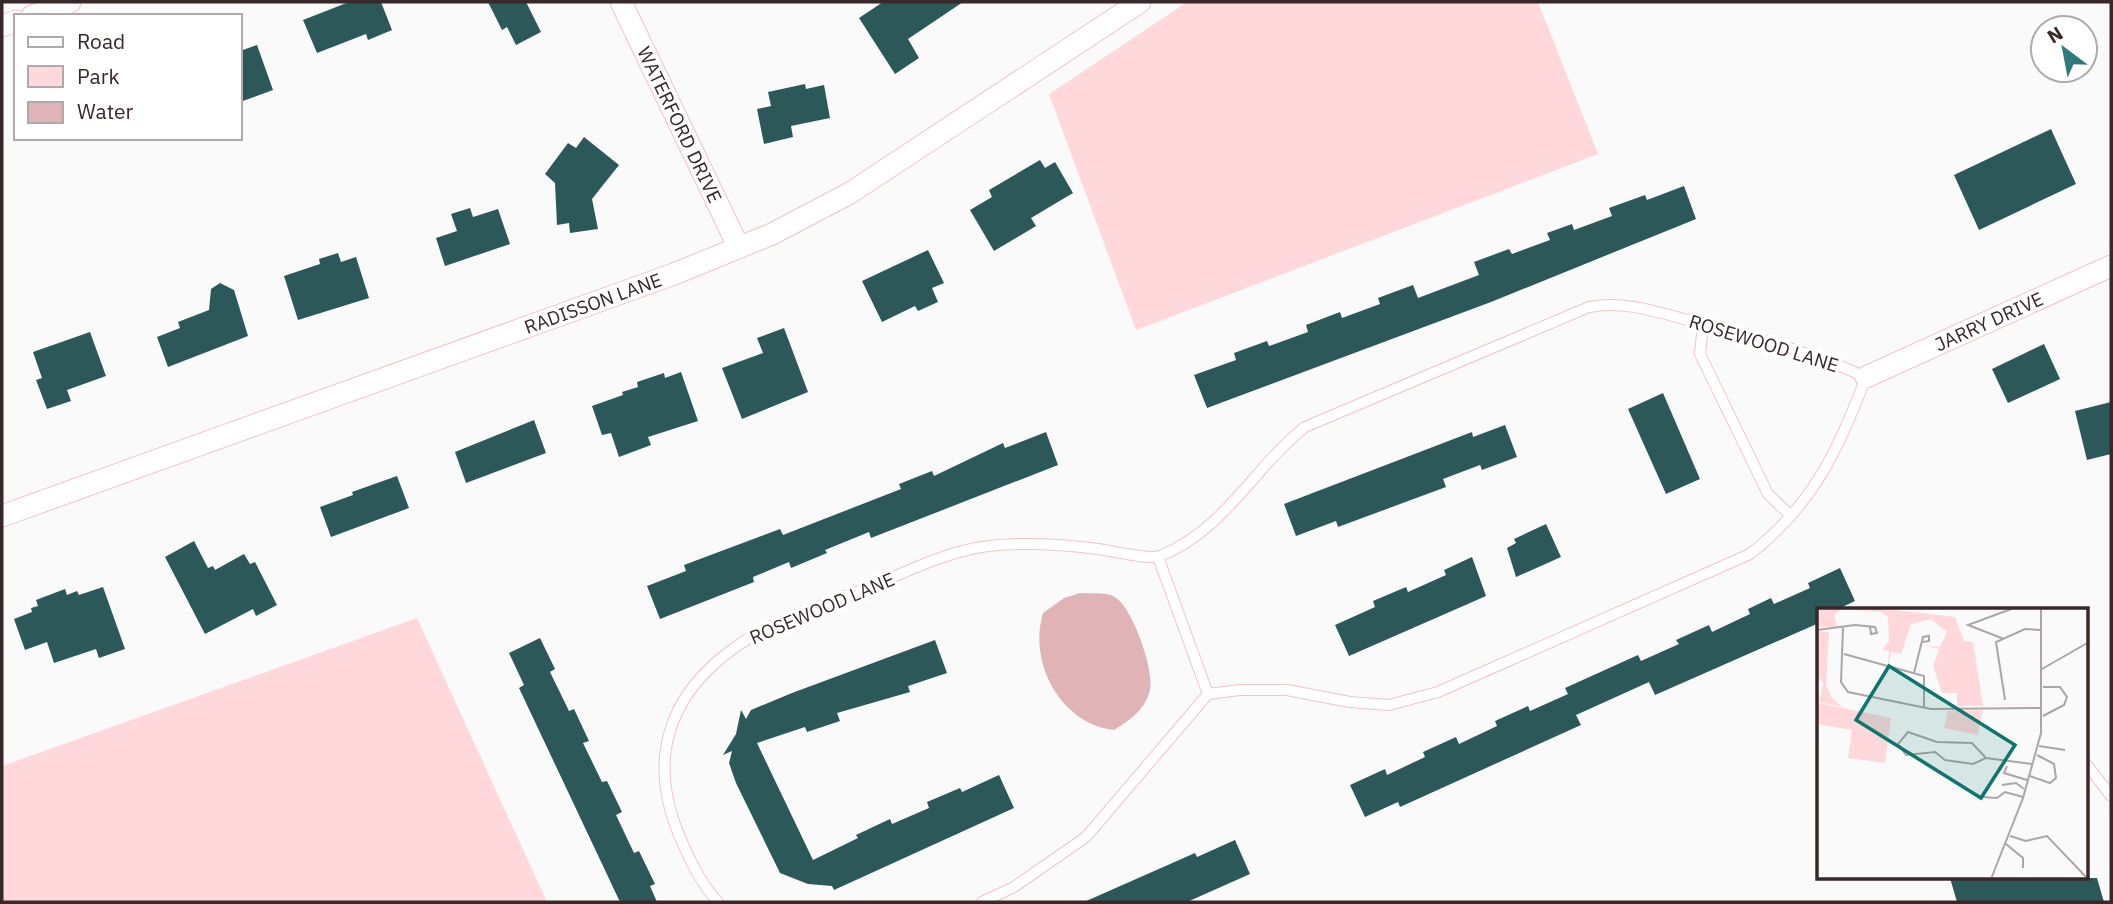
<svg xmlns="http://www.w3.org/2000/svg" width="2113" height="904" font-family="'IBM Plex Sans',sans-serif">
  <rect width="100%" height="100%" fill="#fafafa"/>
  <!-- green -->
  <g fill="#ffd8db">
    <path d="M1187,2h351l60,152 -462,176 -87,-236z"/>
    <path d="M417,618l130,284h-545v-136z"/>
  </g>
  <!-- water -->
  <path fill="#e0b4b7" d="M1080,593c11,1 24,-1 33,3 19,8 42,76 37,94 -5,20 -20,30 -36,40 -53,-6 -86,-67 -71,-117l21,-15z"/>
  <!-- building -->
  <g fill="#2c5859">
    <path d="M349,2h32l11,28 -24,10 -2,-6 -49,19 -14,-33z"/>
    <path d="M488,2h38l15,30 -25,13 -9,-18 -5,3z"/>
    <path d="M883,2h80l-55,37 11,19 -24,16 -36,-56z"/>
    <path d="M257,45l16,45 -33,12v-51z"/>
    <path d="M805,84l1,5 18,-4 6,33 -39,8 2,11 -29,7 -7,-35 14,-3 -3,-14z"/>
    <path d="M2051,129l25,55 -97,46 -25,-55z"/>
    <path d="M584,137l35,28 -27,34 6,30 -28,4 -1,-10 -12,2 -2,-42 -10,-9 23,-31 8,5z"/>
    <path d="M1040,160l5,8 10,-6 18,31 -42,25 5,8 -42,25 -24,-41 22,-13 -3,-7z"/>
    <path d="M1684,186l12,33 -205,83 -284,106 -13,-33 42,-15 -2,-7 33,-12 2,5 39,-14 -2,-7 34,-13 2,6 38,-14 -2,-6 35,-13 5,13 61,-23 -5,-13 35,-13 3,5 38,-14 -3,-7 25,-9 2,6 38,-14 -3,-8 36,-13 2,5z"/>
    <path d="M470,208l3,9 25,-8 12,35 -65,22 -9,-28 21,-7 -6,-17z"/>
    <path d="M928,250l16,33 -12,5 6,14 -20,9 -3,-5 -33,16 -20,-41z"/>
    <path d="M338,253l3,9 15,-5 13,41 -71,22 -14,-44 36,-12 -1,-5z"/>
    <path d="M220,283l14,7 14,46 -80,31 -11,-30 23,-9 -2,-6 31,-12 2,-21z"/>
    <path d="M784,328l24,64 -66,27 -20,-51 41,-15 -6,-15z"/>
    <path d="M90,332l16,44 -39,14 4,11 -24,8 -11,-29 6,-2 -9,-26z"/>
    <path d="M2044,344l16,35 -52,24 -16,-34z"/>
    <path d="M681,372l17,49 -50,16 3,8 -32,12 -8,-24 -9,2 -10,-29 31,-11 -1,-3 16,-5 -1,-5 27,-9 1,5z"/>
    <path d="M1663,393l37,86 -34,15 -38,-85z"/>
    <path d="M2111,402v52l-24,6 -12,-49z"/>
    <path d="M534,420l12,33 -80,30 -11,-31z"/>
    <path d="M1505,425l12,32 -35,13 -2,-5 -37,14 3,8 -108,40 -2,-6 -40,15 -12,-32 188,-72 1,5z"/>
    <path d="M1046,432l12,33 -187,73 -2,-6 -44,18 2,3 -36,15 -2,-6 -36,15 1,5 -94,37 -13,-33 39,-15 -2,-6 96,-36 3,6 118,-46 -2,-5 33,-13 2,5 69,-33 2,5z"/>
    <path d="M397,476l12,32 -78,29 -11,-30 33,-12 -1,-3z"/>
    <path d="M1546,524l15,33 -45,20 -9,-29 9,-5 -2,-4z"/>
    <path d="M194,541l14,27 5,-2 2,4 29,-16 6,10 5,-2 22,43 -21,11 -3,-7 -48,25 -40,-77z"/>
    <path d="M1472,557l14,39 -137,60 -14,-31 40,-18 -2,-6 33,-14 2,5 38,-17 -2,-5z"/>
    <path d="M1840,568l15,33 -19,9h-17v13l-164,72 -6,-13 -73,33 5,10 -181,82 -2,-5 -33,15 -15,-32 35,-16 2,6 38,-18 -2,-5 33,-15 3,7 38,-18 -2,-5 33,-15 2,5 38,-17 -3,-6 73,-33 3,6 38,-17 -3,-4 33,-15 3,7 38,-18 -2,-5 23,-11 3,6 36,-16 -2,-5z"/>
    <path d="M103,587l22,62 -26,9 -3,-9 -42,14 -7,-21 -22,8 -11,-31 18,-7 -1,-4 7,-2 -2,-6 29,-11 2,6 10,-4 2,4z"/>
    <path d="M540,638l15,31 -5,3 19,39 5,-2 15,32 -6,2 19,39 5,-1 15,31 -6,3 18,38 5,-2 16,33 -5,2 7,16h-37l-101,-214 5,-3 -15,-32z"/>
    <path d="M935,640l12,33 -39,13 2,6 -73,21 3,8 -33,11 -2,-5 -48,16 56,117 45,-22 -2,-3 34,-16 2,5 37,-16 -2,-6 33,-14 2,4 37,-17 15,33 -180,82 -2,-4 -24,-2 -28,-11 -44,-90 -7,-20 3,-12 -9,4 13,-21 5,-24 5,9 5,-9 41,-17z"/>
    <path d="M1235,840l15,34 -63,28h-103l111,-49 2,4z"/>
    <path d="M1950,878h147l7,24h-147z"/>
  </g>
  <g fill="none" stroke-linecap="round" stroke-linejoin="round">
    <!-- lane casing -->
    <g stroke="#efc5c7" stroke-width="12">
      <g id="lane">
        <path d="M1703,324l-3,30 68,140 23,22"/>
        <path d="M1158,557l50,137"/>
        <path d="M2087,765l24,31"/>
        <path d="M718,902c-16,-17 -26,-37 -35,-58 -37,-80 -18,-148 54,-198 33,-23 92,-44 130,-58 35,-14 72,-33 109,-40 39,-7 83,-4 122,1 14,2 51,11 62,7 65,-26 94,-89 145,-129l284,-120c36,-7 71,6 106,15 59,15 115,30 171,55 -27,72 -53,128 -116,177l-312,138 -49,13 -39,-3 -63,-12h-47l-32,4 -122,143 -72,50 -32,15"/>
      </g>
    </g>
    <!-- street casing -->
    <g stroke="#efc5c7" stroke-width="23">
      <g id="street">
        <path id="s1" d="M621,2l118,246"/>
        <path d="M32,16l38,-14"/>
        <path d="M2,26l14,-5"/>
        <path id="s2" d="M1866,377l245,-111"/>
        <path id="s3" d="M2,516l672,-242 98,-40 78,-41 290,-191"/>
      </g>
    </g>
    <!-- lane -->
    <use href="#lane" stroke="#fff" stroke-width="10"/>
    <!-- street -->
    <use href="#street" stroke="#fff" stroke-width="21"/>
  </g>
  <g text-anchor="middle" stroke-width="7" stroke-linejoin="round" paint-order="stroke">
    <!-- street labels -->
    <g font-size="19" fill="#382829" stroke="#fff">
      <text dy="7" stroke="none"><textPath href="#s1" startOffset="136">WATERFORD DRIVE</textPath></text>
      <text dy="7" stroke="none"><textPath href="#s3" startOffset="628">RADISSON LANE</textPath></text>
      <text dy="7" stroke="none"><textPath href="#s2" startOffset="135">JARRY DRIVE</textPath></text>
      <text transform="translate(1764 343) rotate(17)" y="7">ROSEWOOD LANE</text>
      <text transform="translate(822 608) rotate(-23)" y="7">ROSEWOOD LANE</text>
    </g>
  </g>
  <!-- overview -->
  <g transform="translate(1817 608)">
    <rect width="271" height="271" fill="#fafafa"/>
    <path d="M0,0h61l77,9 9,24 9,1 10,63 57,-1 -83,2v-13h-15l-9,-27 6,-17 -16,-4 17,2 7,-15 -16,-13 -20,5 -10,30 -10,-2 -3,14 1,-15 -7,-1 7,-9 -1,-24 -7,-5 -39,-3 -8,6 3,12h-20zM0,23l12,1 -3,53 6,13 11,9 -24,-5 4,-19 -6,-7zM2,95l72,15 -6,45 -37,-5 4,-28 -35,-6zM166,102l-5,25 -34,-7 4,-17z" fill="#ffd8db"/>
    <path fill="none" stroke="#aca6a6" stroke-width="2" d="M26,20l-2,54 7,10 83,17 110,-1M0,22l38,-5 20,2 2,6 -6,1 -1,-7M187,31l-36,-14 46,-17M27,46l80,22v32M225,61l47,-27M97,65l9,-36 6,-1v5l-6,1M226,79h17l7,10 -3,8 -21,11M188,92l-9,-58 29,-13 15,1M91,124l29,10 35,1 14,15 -13,6 -28,-4 -10,-8 -29,3 -8,-11zM222,138l26,4M169,150l46,6M190,158l-3,7 23,7M213,168l20,7 6,-5 -2,-14 -17,-9M185,177l14,-2 8,6M166,189l14,1 8,-6 18,5M193,228l16,5 21,-5 41,43M189,236l17,14v10M174,271l32,-81 18,-65v-125"/>
    <path fill="#0f766e" fill-opacity="0.15" stroke="#0f766e" stroke-width="3.5" d="M72,58l126,79 -34,53 -125,-78z"/>
    <rect width="271" height="271" fill="none" stroke="#382829" stroke-width="3.5"/>
  </g>
  <!-- border -->
  <rect width="2113" height="904" fill="none" stroke="#382829" stroke-width="7"/>
  <!-- legend -->
  <rect x="14" y="14" width="228" height="126" fill="#ffffff" stroke="#afa9a9" stroke-width="2"/>
  <rect x="28" y="37" width="35" height="10" fill="#ffffff" stroke="#afa9a9" stroke-width="2"/>
  <text x="77" y="49" font-size="21" fill="#382829">Road</text>
  <rect x="28" y="66" width="35" height="21" fill="#ffd8db" stroke="#afa9a9" stroke-width="2"/>
  <text x="77" y="84" font-size="21" fill="#382829">Park</text>
  <rect x="28" y="102" width="35" height="21" fill="#e0b4b7" stroke="#afa9a9" stroke-width="2"/>
  <text x="77" y="119" font-size="21" fill="#382829">Water</text>
  <!-- north arrow -->
  <g transform="translate(2064 49) rotate(328)"><circle r="33" fill="#ffffff" stroke="#afa9a9" stroke-width="2"/>
  <path d="M0-5L12 26L0 18L-12 26Z" fill="#307a7b"/>
  <text y="-10" font-size="19" font-weight="bold" text-anchor="middle" fill="#382829">N</text>
  </g>
</svg>
